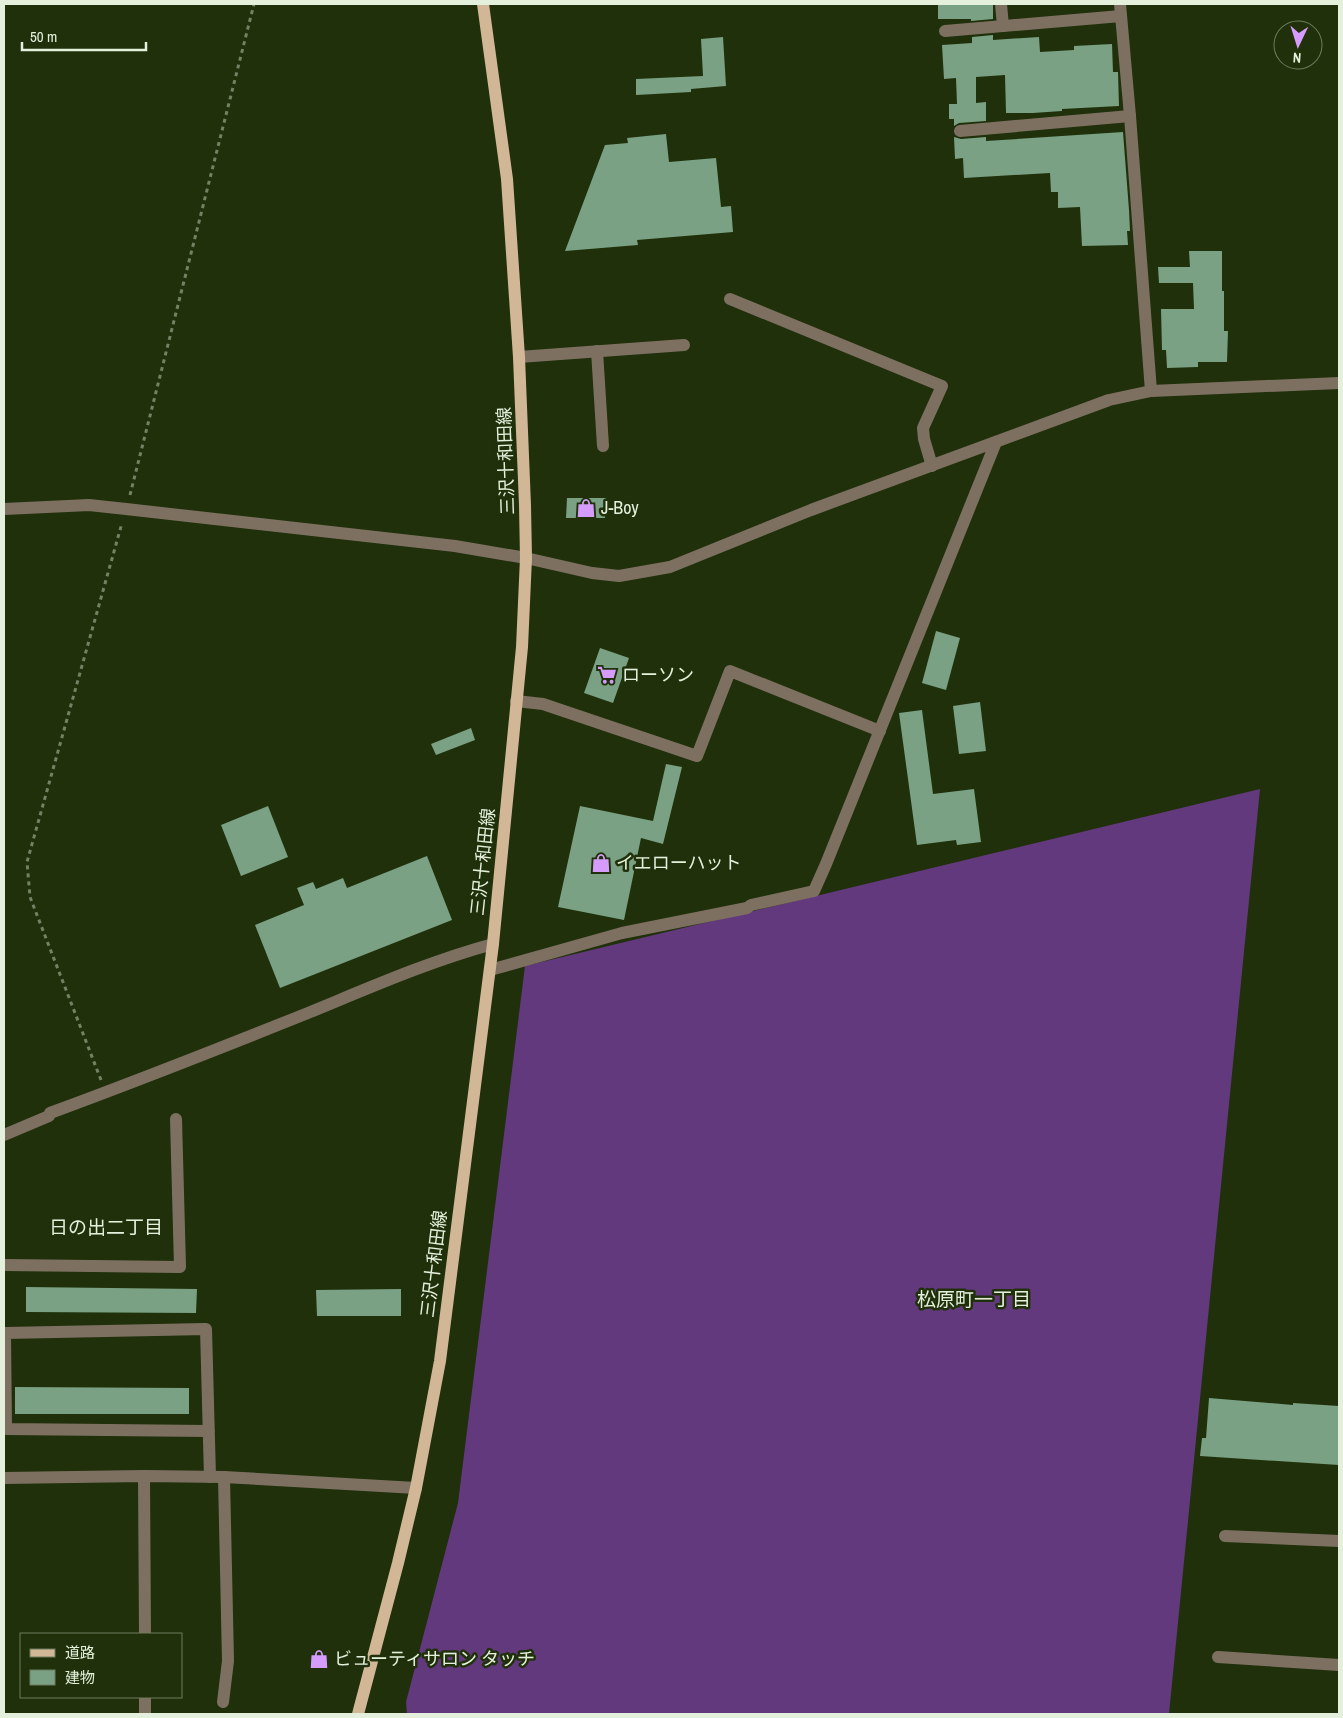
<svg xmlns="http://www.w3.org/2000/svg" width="1343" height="1718" font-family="'Archivo Narrow','Noto Sans JP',sans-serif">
  <rect width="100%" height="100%" fill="#1f300b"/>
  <!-- forest -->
  <path fill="#63397d" d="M1260,789l-91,925h-762l-1,-12 52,-199 67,-537z"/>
  <!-- building -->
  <g fill="#7aa183">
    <path d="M938,4h55v15l-22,2v-2h-33z"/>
    <path d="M993,35v5l46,-3 1,15 34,-2v-4l38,-2 1,28h5l1,34 -57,3v2l-29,2h-27l-1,-38 -29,2v26l10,-1v19l-27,2 -5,3v-7h-5v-15h8l-1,-26 -12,1 -2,-34 30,-2v-6z"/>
    <path d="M723,37l3,49 -35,3v3l-55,3v-16l67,-3 -2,-37z"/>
    <path d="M1123,132l6,78 1,21h-3l1,14 -46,1 -2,-39 -22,1v-16h-7l-1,-19 -86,5 -1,-20 -8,1 -1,-22 7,2 25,-2v4z"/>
    <path d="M666,134l3,28 47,-4 5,49 10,-1 2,26 -96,8 1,5 -73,6 40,-106 23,-2 -1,-5z"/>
    <path d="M1189,251h33v40h2v40h4l-1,31h-29v5l-31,1 -1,-18h-4l-1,-41h33l-1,-26h-34l-1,-16h32z"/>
    <path d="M567,498h39l-1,20h-39z"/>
    <path d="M936,631l24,7 -14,52 -24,-7z"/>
    <path d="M600,648l29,10 -16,45 -29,-10z"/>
    <path d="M980,702l6,49 -27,3 -6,-48z"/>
    <path d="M922,710l11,84 41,-5 7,53 -24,3 -1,-5 -39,5 -18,-132z"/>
    <path d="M471,728l4,12 -39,15 -5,-11z"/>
    <path d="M666,764l16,3 -19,77 -22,-6 -17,82 -66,-13 22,-101 73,15z"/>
    <path d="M268,806l20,51 -47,19 -20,-51z"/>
    <path d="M427,856l25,64 -172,68 -25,-63 49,-20 -7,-17 16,-6 3,7 27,-11 4,10z"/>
    <path d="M26,1287l171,2 -1,24 -170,-1z"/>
    <path d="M401,1289v27h-84l-1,-26z"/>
    <path d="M15,1387l174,1v26h-174z"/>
    <path d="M1209,1398l84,7v-2l46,3v59l-139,-9 2,-18h4z"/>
  </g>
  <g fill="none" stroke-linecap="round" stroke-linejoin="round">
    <!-- path -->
    <g stroke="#738264" stroke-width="3" stroke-dasharray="4 4" stroke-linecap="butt">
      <path d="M130,495l124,-491"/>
      <path d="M101,1080l-71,-183 -3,-35 95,-339"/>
    </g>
    <!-- minor -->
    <g stroke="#7e7061" stroke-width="12">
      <path d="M1001,4l2,22"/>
      <path d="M1120,4l10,112 21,275"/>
      <path d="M945,31l176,-15"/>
      <path d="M960,131l170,-15"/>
      <path d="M730,299l212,87 -19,42 1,11 8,27"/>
      <path d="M597,351l6,95"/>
      <path d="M519,357l165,-12"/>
      <path d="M4,509l85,-4 37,4 329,37 71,12 66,15 27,3 51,-9 141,-57 298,-110 42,-9 188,-8"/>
      <path d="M516,701l27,3 154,52 33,-85 150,60"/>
      <path d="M490,970l132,-37 125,-25 4,-3 63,-14 12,-27 170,-422"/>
      <path d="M4,1135l45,-19 1,-3c87,-32 173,-66 258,-100 61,-25 122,-52 185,-69"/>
      <path d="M4,1265l176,2 -4,-148"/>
      <path d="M209,1431l-203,-2 -1,-96 201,-4 4,148"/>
      <path d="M144,1476l1,158"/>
      <path d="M4,1478l140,-2 80,1 192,11"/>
      <path d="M1225,1536l114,5"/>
      <path d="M1218,1657l121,8"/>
      <path d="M145,1697v16"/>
      <path d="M223,1702l5,-41 -4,-184"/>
    </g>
    <!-- major -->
    <path stroke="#d2b797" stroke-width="12" d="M358,1714l40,-151 18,-75 24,-127 53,-417 29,-297 4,-89 -1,-53 -6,-148 -12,-178 -24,-175"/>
  </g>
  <!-- icons -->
  <defs>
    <g id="shop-bare" transform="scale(1.5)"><path d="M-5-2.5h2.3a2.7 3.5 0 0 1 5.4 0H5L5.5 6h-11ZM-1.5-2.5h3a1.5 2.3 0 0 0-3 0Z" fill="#d59cfb" stroke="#1f300b" stroke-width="2.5" paint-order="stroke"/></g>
    <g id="supermarket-bare" transform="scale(1.5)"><path d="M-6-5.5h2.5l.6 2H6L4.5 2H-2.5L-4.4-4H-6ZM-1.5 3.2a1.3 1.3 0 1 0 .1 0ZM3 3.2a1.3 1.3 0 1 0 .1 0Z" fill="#d59cfb" stroke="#1f300b" stroke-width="2.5" paint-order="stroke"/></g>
  </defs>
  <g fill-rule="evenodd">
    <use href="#shop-bare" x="586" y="508"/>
    <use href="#supermarket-bare" x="607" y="675"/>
    <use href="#shop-bare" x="601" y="863"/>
    <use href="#shop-bare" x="319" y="1659"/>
  </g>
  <g text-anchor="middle" stroke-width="5" stroke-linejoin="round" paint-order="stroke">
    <!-- street labels -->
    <g font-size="18" fill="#e4f0db" stroke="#1f300b">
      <text transform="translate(506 461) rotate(-92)" y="6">三沢十和田線</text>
      <text transform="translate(483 862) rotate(-84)" y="6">三沢十和田線</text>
      <text transform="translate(434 1264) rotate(-83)" y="6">三沢十和田線</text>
    </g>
    <!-- poi labels -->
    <g font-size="18" fill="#e4f0db" stroke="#1f300b" text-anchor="start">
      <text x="601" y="514">J-Boy</text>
      <text x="622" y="681">ローソン</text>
      <text x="616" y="869">イエローハット</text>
      <text x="334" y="1665">ビューティサロン タッチ</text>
    </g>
    <!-- neighbourhood labels -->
    <g font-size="19" fill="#e4f0db" stroke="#1f300b">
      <text x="106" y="1234">日の出二丁目</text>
      <text x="974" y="1306">松原町一丁目</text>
    </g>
  </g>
  <!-- border -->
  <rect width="1343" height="1718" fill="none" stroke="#e4f0db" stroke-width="10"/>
  <!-- legend -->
  <rect x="20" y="1633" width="162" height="65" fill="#1f300b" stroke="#6e7d5e"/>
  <rect x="30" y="1649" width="25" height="8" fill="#d2b797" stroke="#6e7d5e"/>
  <text x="65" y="1658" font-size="15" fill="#e4f0db">道路</text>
  <rect x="30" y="1670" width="25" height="15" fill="#7aa183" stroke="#6e7d5e"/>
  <text x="65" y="1683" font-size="15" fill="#e4f0db">建物</text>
  <!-- north arrow -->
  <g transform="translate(1298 45) rotate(184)"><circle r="24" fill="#1f300b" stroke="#6e7d5e"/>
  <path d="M0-4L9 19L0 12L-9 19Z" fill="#d59cfb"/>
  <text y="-8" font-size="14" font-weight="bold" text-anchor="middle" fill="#e4f0db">N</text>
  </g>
  <!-- scale -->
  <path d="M22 42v8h124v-8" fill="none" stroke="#e4f0db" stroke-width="2.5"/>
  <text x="30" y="42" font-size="15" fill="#e4f0db" stroke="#1f300b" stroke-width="4" paint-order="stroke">50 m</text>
</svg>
